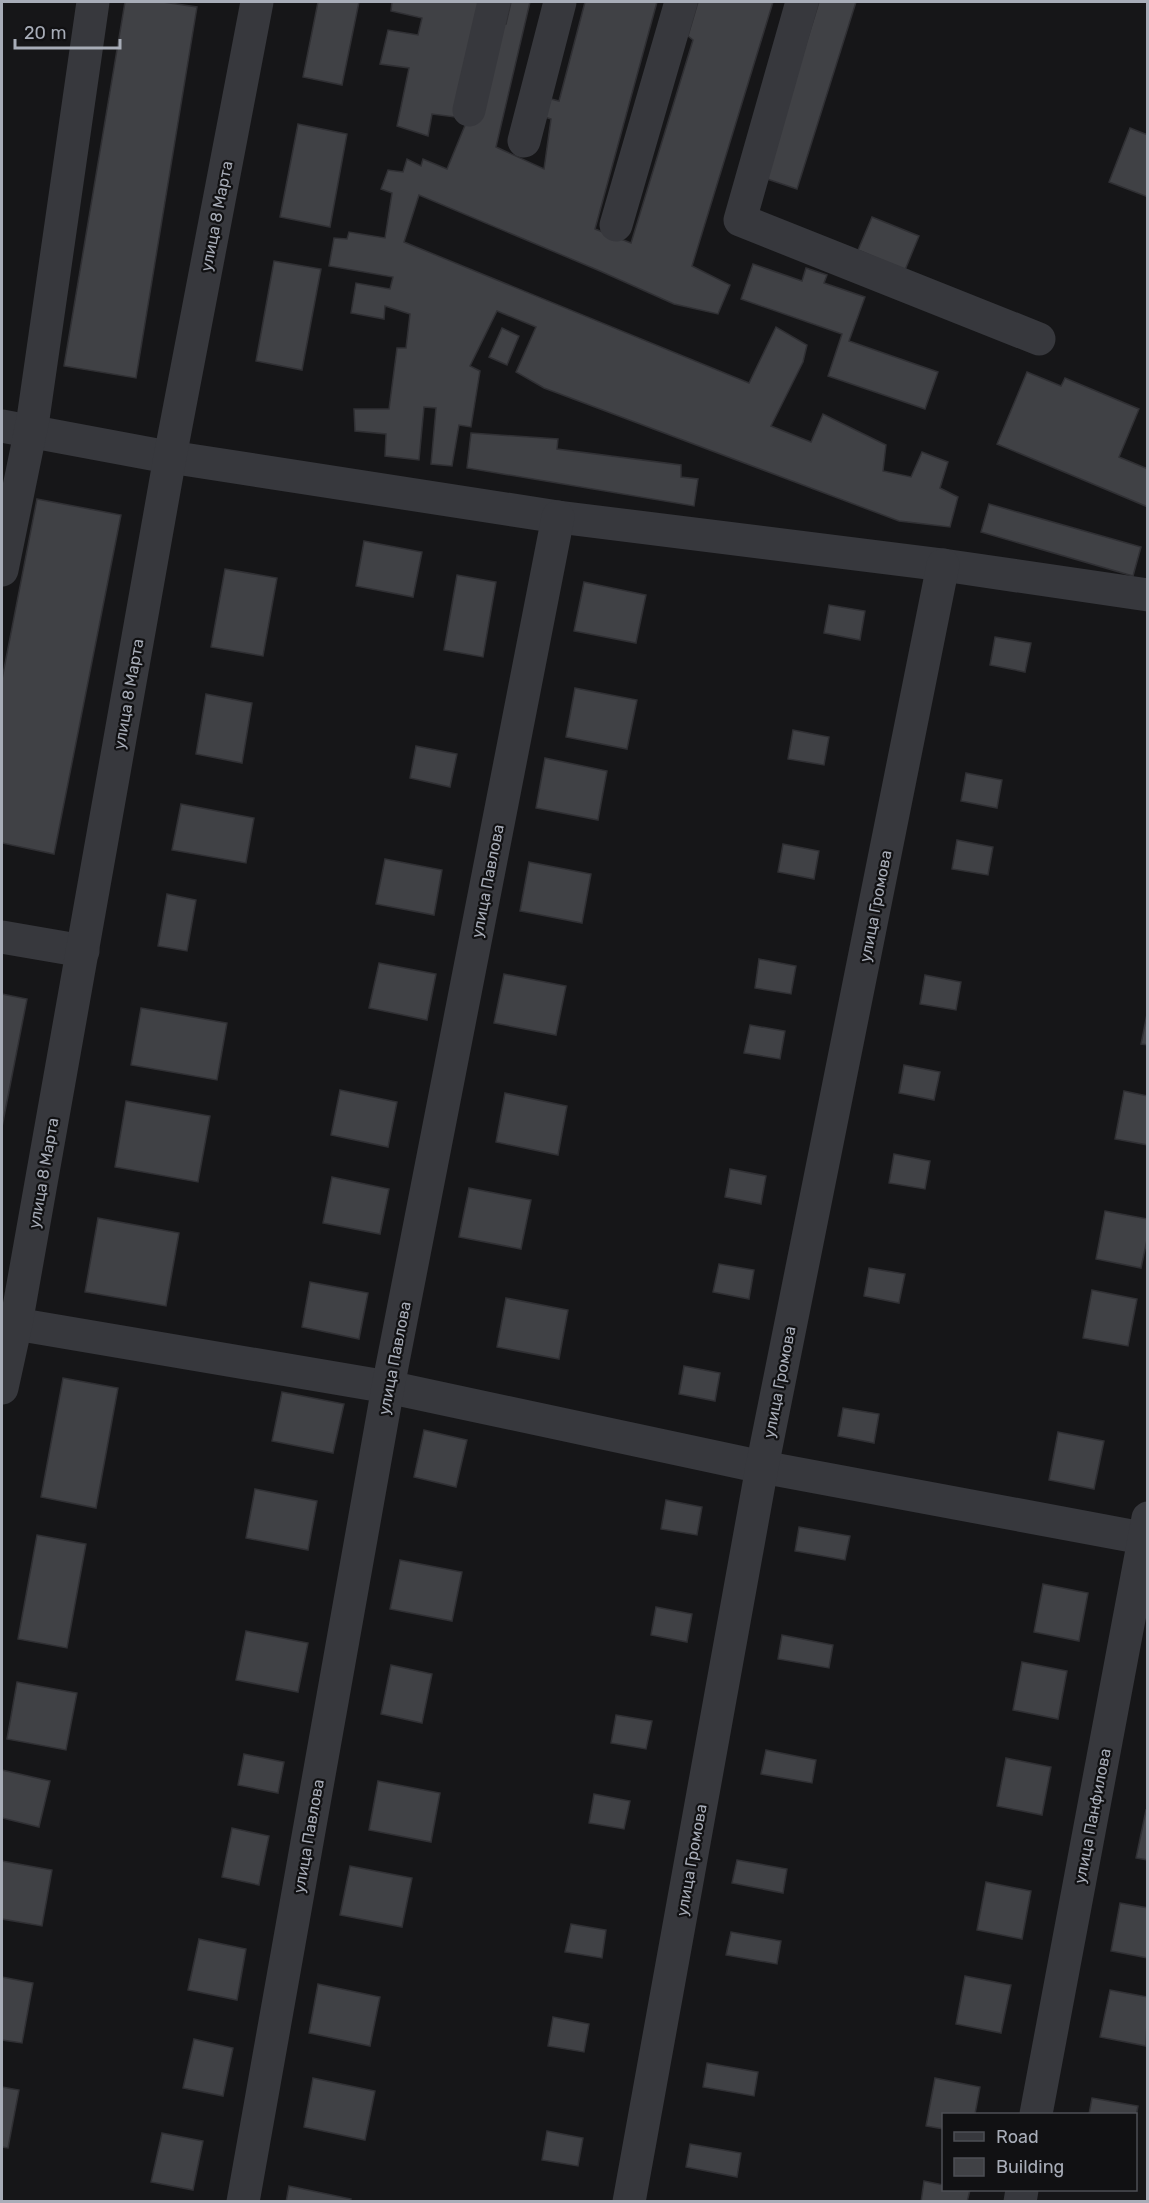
<svg xmlns="http://www.w3.org/2000/svg" width="1149" height="2203" font-family="Rubik,sans-serif">
  <rect width="100%" height="100%" fill="#161618"/>
  <!-- building -->
  <g fill="#404145" stroke="#303034" stroke-width="1.5">
    <path d="M125,2h38l34,5 -61,371 -72,-12z"/>
    <path d="M318,2h41l-17,83 -39,-8z"/>
    <path d="M392,2h90l-27,115 -23,-3 -4,22 -31,-10 12,-58 -29,-4 8,-34 30,5 4,-17 -31,-7z"/>
    <path d="M511,2h19l-34,145 48,22 7,-50 -6,-2 6,-18 8,2 26,-99h72l-62,227 36,14 62,-203 -5,-4 10,-34h75l-81,264 38,19 -12,29 -44,-10 -74,-33 -181,-76 -15,47 345,141 27,-56 31,18 -4,17 -32,64 40,16 12,-28 63,31 -3,26 28,6 11,-25 26,10 -8,26 18,9 -8,30 -51,-6 -355,-133 -28,-16 20,-45 -39,-16 -27,55 10,5 -9,56 -12,-2 -7,41 -21,-2 5,-56 -12,-1 -5,53 -34,-4 1,-22 -31,-3 -1,-22h35l8,-61h9l4,-34 -25,-8 -1,13 -33,-6 5,-30 34,6 3,-12 -64,-11 5,-28 13,1 2,-7 36,6 7,-45 -11,-4 7,-19 15,2 4,-13 14,7 2,-7 24,10 21,-51 32,-94h6z"/>
    <path d="M819,2h37l-59,187 -33,-11z"/>
    <path d="M298,124l49,10 -17,93 -50,-10z"/>
    <path d="M1130,128l18,7v62l-39,-15z"/>
    <path d="M872,217l47,19 -14,34 -47,-20z"/>
    <path d="M274,261l47,8 -19,101 -46,-9z"/>
    <path d="M753,264l49,17 4,-13 21,7 -3,8 41,14 -16,44 89,31 -13,37 -97,-33 14,-42 -101,-35z"/>
    <path d="M502,328l17,8 -12,29 -18,-8z"/>
    <path d="M1027,372l34,14 4,-8 74,31 -20,48 29,12v38l-151,-63z"/>
    <path d="M471,433l87,6 -1,10 124,16v12l17,2 -4,27 -227,-38z"/>
    <path d="M37,499l84,16 -67,339 -52,-11v-164z"/>
    <path d="M989,504l152,43 -8,29 -152,-44z"/>
    <path d="M364,541l58,11 -9,45 -57,-11z"/>
    <path d="M225,569l52,9 -14,78 -52,-9z"/>
    <path d="M457,575l39,7 -13,75 -39,-7z"/>
    <path d="M584,582l62,13 -10,48 -62,-12z"/>
    <path d="M829,605l36,6 -5,29 -36,-7z"/>
    <path d="M995,637l36,6 -6,29 -35,-7z"/>
    <path d="M575,688l62,12 -10,49 -61,-12z"/>
    <path d="M206,694l46,9 -10,60 -46,-9z"/>
    <path d="M793,730l36,7 -5,28 -36,-6z"/>
    <path d="M416,746l41,8 -7,33 -40,-9z"/>
    <path d="M545,758l62,13 -9,49 -62,-12z"/>
    <path d="M966,773l36,7 -5,28 -36,-7z"/>
    <path d="M181,804l73,14 -8,45 -74,-13z"/>
    <path d="M957,840l36,7 -5,28 -36,-6z"/>
    <path d="M783,844l36,7 -5,28 -36,-7z"/>
    <path d="M385,859l57,11 -8,45 -58,-11z"/>
    <path d="M529,862l62,12 -9,49 -62,-12z"/>
    <path d="M167,894l29,6 -9,51 -29,-5z"/>
    <path d="M759,959l37,7 -5,28 -36,-6z"/>
    <path d="M379,963l57,11 -9,46 -58,-12z"/>
    <path d="M504,974l62,12 -10,49 -62,-12z"/>
    <path d="M925,975l36,7 -5,28 -36,-6z"/>
    <path d="M2,994l25,5 -25,128z"/>
    <path d="M141,1008l86,15 -10,57 -86,-15z"/>
    <path d="M1148,1009v36l-7,-1z"/>
    <path d="M750,1025l35,6 -5,28 -36,-6z"/>
    <path d="M904,1065l36,7 -6,28 -35,-7z"/>
    <path d="M340,1090l57,12 -9,45 -57,-12z"/>
    <path d="M1124,1091l24,5v49l-33,-6z"/>
    <path d="M505,1093l62,13 -9,49 -62,-13z"/>
    <path d="M126,1101l84,15 -12,66 -83,-15z"/>
    <path d="M894,1154l36,7 -5,28 -36,-6z"/>
    <path d="M730,1169l36,7 -5,28 -36,-7z"/>
    <path d="M332,1177l57,12 -9,45 -57,-11z"/>
    <path d="M469,1188l62,12 -10,49 -62,-12z"/>
    <path d="M1105,1211l43,8v16l-7,33 -45,-9z"/>
    <path d="M98,1218l81,15 -13,73 -81,-14z"/>
    <path d="M719,1264l35,6 -5,29 -36,-7z"/>
    <path d="M869,1268l36,6 -6,29 -35,-7z"/>
    <path d="M310,1282l58,11 -9,46 -57,-12z"/>
    <path d="M1092,1290l45,9 -9,47 -45,-8z"/>
    <path d="M506,1298l62,12 -9,49 -62,-12z"/>
    <path d="M684,1366l36,7 -5,28 -36,-7z"/>
    <path d="M63,1378l55,10 -22,120 -55,-11z"/>
    <path d="M282,1392l62,12 -11,49 -61,-12z"/>
    <path d="M843,1408l36,6 -5,29 -36,-7z"/>
    <path d="M424,1430l43,10 -11,47 -42,-10z"/>
    <path d="M1058,1432l46,9 -10,48 -45,-9z"/>
    <path d="M255,1489l62,12 -9,49 -62,-12z"/>
    <path d="M666,1500l36,7 -5,28 -36,-6z"/>
    <path d="M799,1527l51,9 -5,24 -50,-9z"/>
    <path d="M37,1535l49,9 -19,104 -49,-9z"/>
    <path d="M400,1560l62,12 -10,49 -62,-12z"/>
    <path d="M1043,1584l45,9 -9,48 -45,-9z"/>
    <path d="M656,1607l36,7 -5,28 -36,-7z"/>
    <path d="M246,1631l62,12 -10,49 -62,-12z"/>
    <path d="M782,1635l51,10 -4,23 -51,-9z"/>
    <path d="M1022,1662l45,9 -9,48 -45,-9z"/>
    <path d="M391,1665l41,9 -10,49 -41,-9z"/>
    <path d="M17,1682l60,11 -11,57 -59,-11z"/>
    <path d="M616,1715l36,6 -6,28 -35,-6z"/>
    <path d="M766,1750l50,10 -4,23 -51,-9z"/>
    <path d="M244,1754l40,8 -6,31 -40,-8z"/>
    <path d="M1006,1758l45,9 -9,48 -45,-9z"/>
    <path d="M2,1770l48,11 -11,46 -37,-9z"/>
    <path d="M378,1781l62,12 -9,49 -62,-12z"/>
    <path d="M594,1794l36,7 -6,28 -35,-6z"/>
    <path d="M1146,1810l2,1v49l-12,-2z"/>
    <path d="M232,1828l37,8 -10,49 -37,-8z"/>
    <path d="M737,1860l50,9 -4,24 -51,-10z"/>
    <path d="M2,1861l50,9 -10,56 -40,-7z"/>
    <path d="M350,1866l62,12 -10,49 -62,-12z"/>
    <path d="M986,1882l45,9 -9,48 -45,-9z"/>
    <path d="M1120,1903l28,5v50l-37,-7z"/>
    <path d="M571,1924l35,6 -4,28 -37,-6z"/>
    <path d="M731,1932l50,9 -4,23 -51,-9z"/>
    <path d="M199,1939l47,10 -9,51 -49,-10z"/>
    <path d="M965,1976l46,9 -10,48 -45,-9z"/>
    <path d="M2,1977l31,6 -11,60 -20,-3z"/>
    <path d="M318,1984l62,13 -10,49 -61,-13z"/>
    <path d="M1110,1990l38,7 -2,49 -46,-9z"/>
    <path d="M553,2017l36,7 -5,28 -36,-6z"/>
    <path d="M194,2039l39,9 -10,48 -40,-8z"/>
    <path d="M707,2063l51,9 -4,24 -51,-9z"/>
    <path d="M313,2078l62,13 -10,49 -61,-13z"/>
    <path d="M935,2078l45,9 -5,27h-31v15l-18,-3z"/>
    <path d="M2,2087l17,3 -11,58 -6,-1z"/>
    <path d="M1092,2098l46,8 -2,11v-3h-47z"/>
    <path d="M547,2131l36,7 -5,28 -36,-6z"/>
    <path d="M162,2133l41,8 -10,49 -42,-8z"/>
    <path d="M690,2144l51,9 -4,24 -51,-10z"/>
    <path d="M924,2181l20,4v5h26l-3,12h-46z"/>
    <path d="M289,2186l62,13 -1,3h-64z"/>
  </g>
  <g fill="none" stroke-linecap="round" stroke-linejoin="round">
    <!-- minor -->
    <g stroke="#37383d" stroke-width="33">
      <path d="M802,2l-62,218 299,119"/>
      <path d="M469,110l25,-108"/>
      <path d="M524,141l36,-139"/>
      <path d="M616,225l65,-223"/>
      <path d="M2,426l155,29 401,62 385,48 205,30"/>
      <path d="M2,570l31,-151 60,-417"/>
      <path d="M2,937l81,14"/>
      <path d="M16,1324l372,63 374,80 386,72"/>
      <path d="M2,1388l14,-64 154,-867 87,-455"/>
      <path d="M1036,2114l112,-596"/>
      <path d="M243,2202l145,-815 170,-870"/>
      <path d="M629,2202l133,-735 181,-902"/>
      <path d="M1020,2202l2,-12"/>
    </g>
  </g>
  <g text-anchor="middle" stroke-width="4.5" stroke-linejoin="round" paint-order="stroke">
    <!-- street labels -->
    <g font-size="16" fill="#a8adb8" stroke="#111113">
      <text transform="translate(216 216) rotate(-79)" y="6">улица 8 Марта</text>
      <text transform="translate(128 694) rotate(-80)" y="6">улица 8 Марта</text>
      <text transform="translate(487 881) rotate(-79)" y="6">улица Павлова</text>
      <text transform="translate(875 906) rotate(-79)" y="6">улица Громова</text>
      <text transform="translate(43 1173) rotate(-80)" y="6">улица 8 Марта</text>
      <text transform="translate(394 1358) rotate(-79)" y="6">улица Павлова</text>
      <text transform="translate(779 1382) rotate(-79)" y="6">улица Громова</text>
      <text transform="translate(1092 1816) rotate(-79)" y="6">улица Панфилова</text>
      <text transform="translate(308 1836) rotate(-80)" y="6">улица Павлова</text>
      <text transform="translate(691 1860) rotate(-80)" y="6">улица Громова</text>
    </g>
  </g>
  <!-- border -->
  <rect width="1149" height="2203" fill="none" stroke="#a8adb8" stroke-width="6"/>
  <!-- legend -->
  <rect x="942" y="2113" width="195" height="78" fill="#111113" stroke="#4d4f55" stroke-width="1.5"/>
  <rect x="954" y="2132" width="30" height="9" fill="#37383d" stroke="#4d4f55" stroke-width="1.5"/>
  <text x="996" y="2143" font-size="18" fill="#a8adb8">Road</text>
  <rect x="954" y="2158" width="30" height="18" fill="#404145" stroke="#4d4f55" stroke-width="1.5"/>
  <text x="996" y="2173" font-size="18" fill="#a8adb8">Building</text>
  <!-- scale -->
  <path d="M15 39v9h105v-9" fill="none" stroke="#a8adb8" stroke-width="3"/>
  <text x="24" y="39" font-size="18" fill="#a8adb8" stroke="#111113" stroke-width="4.5" paint-order="stroke">20 m</text>
</svg>
